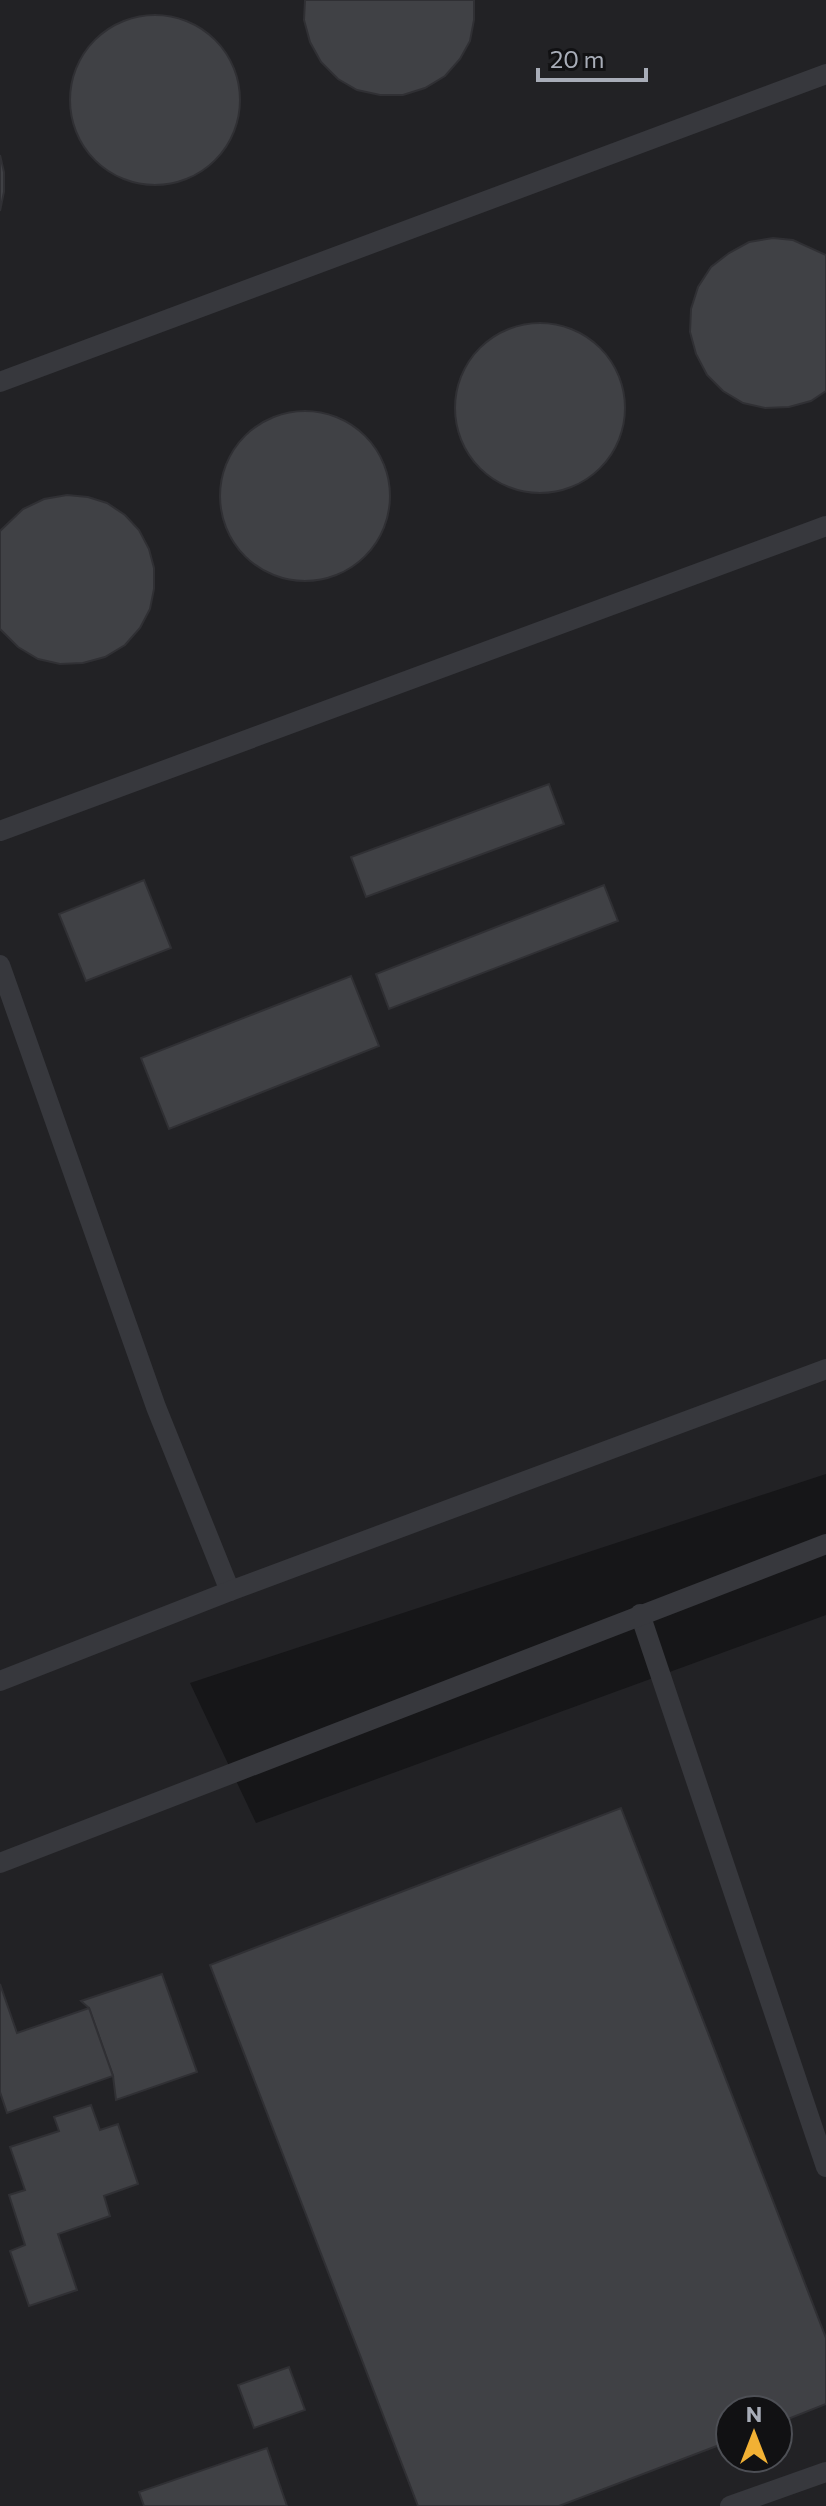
<svg xmlns="http://www.w3.org/2000/svg" width="826" height="2506" font-family="Commissioner,sans-serif">
  <rect width="100%" height="100%" fill="#161618"/>
  <!-- built -->
  <path fill="#222225" fill-rule="evenodd" d="M0,0h826v1474l-636,209 66,140 570,-208v891h-826zM730,2410h48v48h-48z"/>
  <!-- building -->
  <g fill="#404145" stroke="#303034" stroke-width="2">
    <path d="M305,0h169v20l-4,21 -10,18 -15,17 -20,12 -22,7h-23l-23,-5 -19,-11 -17,-17 -11,-20 -6,-22z"/>
    <circle cx="155" cy="100" r="85"/>
    <path d="M0,155l4,17v20l-4,19z"/>
    <path d="M773,238l20,2 33,15v136l-15,10 -22,6 -24,1 -22,-5 -20,-12 -16,-16 -11,-21 -6,-22 1,-23 7,-22 13,-20 18,-14 20,-11z"/>
    <circle cx="540" cy="408" r="85"/>
    <circle cx="305" cy="496" r="85"/>
    <path d="M67,495l21,2 19,6 18,12 14,15 10,19 5,19v21l-4,20 -10,19 -15,17 -20,12 -22,6 -23,1 -22,-5 -20,-12 -18,-18v-98l23,-22 21,-10z"/>
    <path d="M549,784l15,40 -198,73 -15,-40z"/>
    <path d="M144,880l27,68 -85,33 -27,-67z"/>
    <path d="M604,885l14,36 -229,88 -13,-35z"/>
    <path d="M351,976l28,70 -210,83 -28,-71z"/>
    <path d="M621,1808l205,530v66l-48,19v-13h-48v31l-171,65h-141l-208,-541z"/>
    <path d="M162,1974l35,98 -81,28 -3,-24 -24,-68 -8,-7z"/>
    <path d="M0,1984l17,49 72,-25 24,68 -106,37 -7,-21z"/>
    <path d="M91,2105l9,25 18,-6 20,60 -34,12 6,20 -52,18 19,56 -48,16 -19,-55 15,-6 -16,-50 16,-5 -15,-43 49,-16 -5,-14z"/>
    <path d="M289,2367l16,43 -51,18 -16,-43z"/>
    <path d="M267,2448l20,58h-143l-5,-14z"/>
  </g>
  <g fill="none" stroke-linecap="round" stroke-linejoin="round">
    <!-- service -->
    <g stroke="#37383d" stroke-width="20">
      <path d="M0,382l826,-308"/>
      <path d="M0,831l826,-305"/>
      <path d="M0,965l156,442 74,184"/>
      <path d="M640,1614l186,553"/>
      <path d="M0,1681l230,-90 596,-222"/>
      <path d="M0,1863l826,-319"/>
      <path d="M730,2506l96,-34"/>
    </g>
  </g>
  <!-- north arrow -->
  <g transform="translate(754 2434)"><circle r="38" fill="#111113" stroke="#4d4f55" stroke-width="2"/>
  <path d="M0-6L14 30L0 20L-14 30Z" fill="#f2b134"/>
  <text y="-12" font-size="22" font-weight="bold" text-anchor="middle" fill="#a8adb8">N</text>
  </g>
  <!-- scale -->
  <path d="M538 68v12h108v-12" fill="none" stroke="#a8adb8" stroke-width="4"/>
  <text x="550" y="68" font-size="24" fill="#a8adb8" stroke="#111113" stroke-width="6" paint-order="stroke">20 m</text>
</svg>
